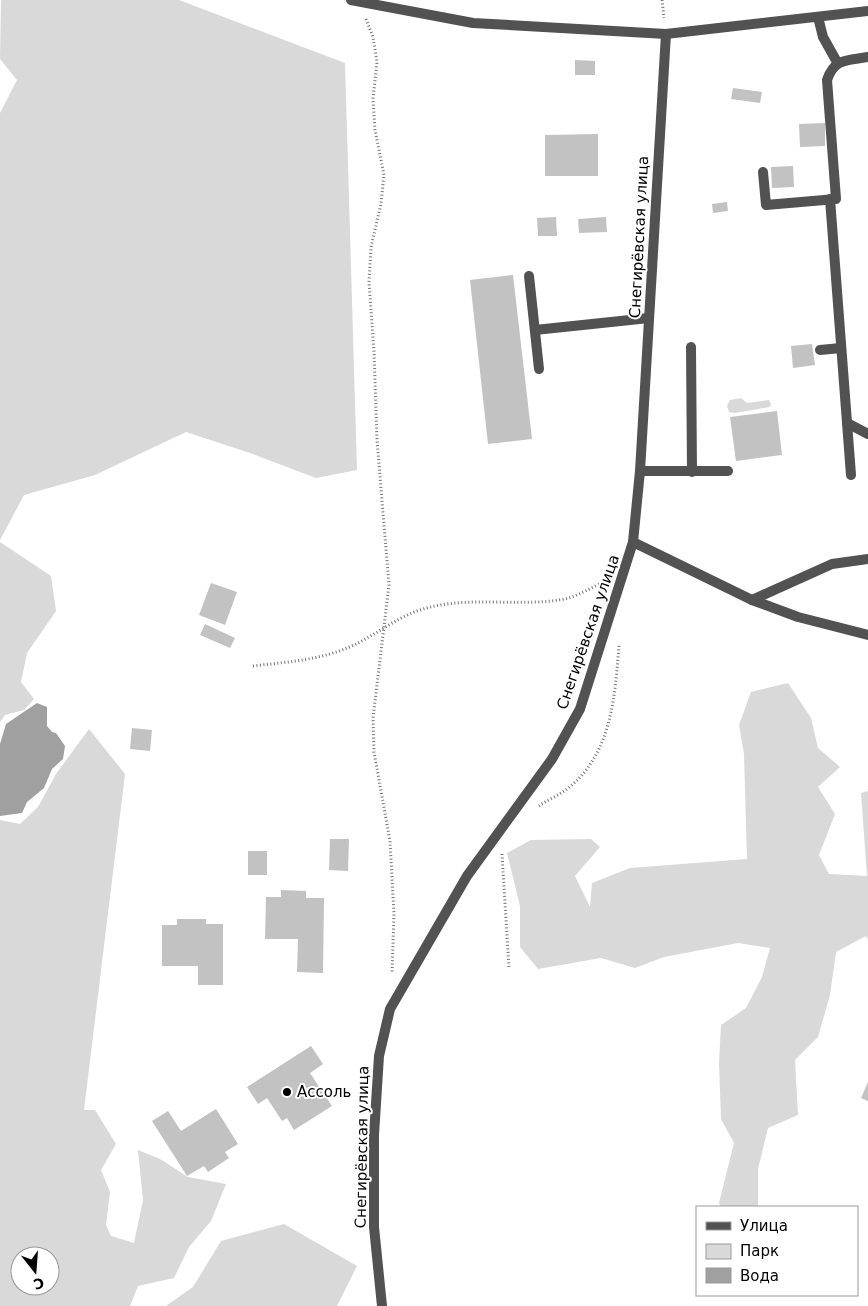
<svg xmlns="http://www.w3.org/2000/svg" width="868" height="1306" font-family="'DejaVu Sans',sans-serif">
  <rect width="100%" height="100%" fill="#fff"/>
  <!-- green -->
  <g fill="#d9d9d9" fill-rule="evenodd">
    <path d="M1,0h178l166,63 12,407 -41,8 -66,-25 -64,-21 -91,43 -71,20 -24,45v-427l17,-33 -17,-21z"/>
    <path d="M741,398l6,5 22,-3 2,4 -1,3 -35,6 -6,-1 -2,-6 3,-6z"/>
    <path d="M0,542l51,34 5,35 -29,42 -6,29 13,17 -10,11 -19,5 -5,7z"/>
    <path d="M788,683l23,35 7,30 22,19 -22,20 17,27 -16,41 10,19 38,2 -6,-83 7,-2v149l-2,-4 -30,16 -6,43 -12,42 -23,23 3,55 -30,13 -10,41v38h-37l-2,-4 15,-60 -13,-24 -2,-56 2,-38 25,-17 16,-31 8,-29 -32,-5 -74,14 -29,11 -34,-10 -63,11 -18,-22v-41l-13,-53 24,-13 60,-1 9,8 -25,29 15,31 2,-24 38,-15 117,-9 -3,-105 -5,-29 12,-33z"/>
    <path d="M89,729l36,45 -41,336h11l21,34 -15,26 9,22 -4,33 5,11 23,7 9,-43 -5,-50 22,9 28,18 38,7 -15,37 -22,26 -15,31 -36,8 -8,20h-130v-486l20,4 18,-17 18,-33zM20,1256h30v30h-30z"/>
    <path d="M284,1224l73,42 -20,40h-171l27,-19 28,-46z"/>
  </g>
  <!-- water -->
  <path fill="#a0a0a0" d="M37,703l10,4v19l5,6 4,1 9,13 -2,13 -11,10 -8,19 -17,14 -5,11 -22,3v-72l6,-20z"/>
  <!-- building -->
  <g fill="#c2c2c2">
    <path d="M575,60l20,1v14h-20z"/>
    <path d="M733,88l29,4 -2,11 -29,-4z"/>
    <path d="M825,123v23l-25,1 -1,-23z"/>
    <path d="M598,134v42h-53v-41z"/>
    <path d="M793,166l1,21 -22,1 -1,-21z"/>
    <path d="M727,202l1,9 -15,2 -1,-9z"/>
    <path d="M556,217l1,19h-19l-1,-18z"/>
    <path d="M606,217l1,15 -28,1 -1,-14z"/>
    <path d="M513,275l19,164 -44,5 -18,-164z"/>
    <path d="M812,344l3,21 -22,3 -2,-22z"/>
    <path d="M777,411l5,44 -46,6 -6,-44z"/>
    <path d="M211,583l26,9 -12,33 -26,-10z"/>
    <path d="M205,624l30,14 -5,10 -30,-13z"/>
    <path d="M132,728l20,2 -2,21 -20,-2z"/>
    <path d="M330,839h19l-1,32 -19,-1z"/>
    <rect x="248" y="851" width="19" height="24"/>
    <path d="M281,890l25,1v7h18l-1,75 -26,-1 1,-33h-33l1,-42h15z"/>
    <path d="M177,919h29v5h17v61h-25v-19h-36v-41h15z"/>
    <path d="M311,1046l12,18 -13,9 22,33 -38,24 -7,-12 -5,3 -15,-23 -9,6 -11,-17z"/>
    <path d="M868,1082v19l-7,-3z"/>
    <path d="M216,1109l22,35 -13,8 4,6 -21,14 -4,-6 -17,10 -35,-55 16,-10 13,20z"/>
  </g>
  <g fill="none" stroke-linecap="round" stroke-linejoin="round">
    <!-- path -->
    <g stroke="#747474" stroke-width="3" stroke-dasharray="1 2.5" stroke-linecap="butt">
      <path d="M662,0l2,18"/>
      <path d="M366,19l7,18 4,25 -4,37 2,31 9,45 -3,29 -10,43 -2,35 5,70 3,88 12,145 -16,133 1,34 16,89 4,73 -2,59"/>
      <path d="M253,666c34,-4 69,-6 101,-21 21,-10 41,-26 63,-34 48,-17 100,-3 148,-12 13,-3 27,-12 39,-17"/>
      <path d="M539,806c10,-7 23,-12 33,-21 40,-35 43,-90 47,-140"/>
      <path d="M502,854l7,114"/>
    </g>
    <!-- lane -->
    <g stroke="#525252" stroke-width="10">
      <path d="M818,17l5,20 14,25"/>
      <path d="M763,172l3,33 70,-6 -9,-119c8,-23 21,-19 41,-23"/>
      <path d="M830,199l21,276"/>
      <path d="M529,276l10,93"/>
      <path d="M535,330l114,-12"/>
      <path d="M691,347l1,125"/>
      <path d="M820,350l21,-2"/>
      <path d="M847,423l21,11"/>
      <path d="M640,471h88"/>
      <path d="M633,542l119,58 46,17 70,18"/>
      <path d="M752,600l80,-36 36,-5"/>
    </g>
    <!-- street -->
    <g stroke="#525252" stroke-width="10">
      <path d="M351,0l122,23 193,11 202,-23"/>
      <path d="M382,1306l-8,-79v-92l5,-79 11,-47 77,-133 85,-117 28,-50 53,-167 7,-71 26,-437"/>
    </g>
  </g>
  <!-- markers -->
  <circle fill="#000" stroke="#fff" stroke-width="2" cx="287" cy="1092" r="5"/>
  <g text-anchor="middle" stroke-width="4" stroke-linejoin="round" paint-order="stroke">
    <!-- street labels -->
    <g font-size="15" fill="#000" stroke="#fff">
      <text transform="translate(639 237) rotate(-87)" y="5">Снегирёвская улица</text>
      <text transform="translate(588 632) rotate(-71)" y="5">Снегирёвская улица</text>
      <text transform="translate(362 1147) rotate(-89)" y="5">Снегирёвская улица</text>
    </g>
    <!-- poi labels -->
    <g font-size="15" fill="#000" stroke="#fff" text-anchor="start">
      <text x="297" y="1097">Ассоль</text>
    </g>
  </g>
  <!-- legend -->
  <rect x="696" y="1206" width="162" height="90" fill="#ffffff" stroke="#999999"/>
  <rect x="706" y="1222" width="25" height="8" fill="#525252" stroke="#999999"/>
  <text x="740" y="1231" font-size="15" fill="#000000">Улица</text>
  <rect x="706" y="1244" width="25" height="15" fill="#d9d9d9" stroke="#999999"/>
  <text x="740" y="1256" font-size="15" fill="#000000">Парк</text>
  <rect x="706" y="1268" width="25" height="15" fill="#a0a0a0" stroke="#999999"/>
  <text x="740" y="1281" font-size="15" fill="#000000">Вода</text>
  <!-- north arrow -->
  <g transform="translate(35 1271) rotate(163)"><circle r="24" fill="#ffffff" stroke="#999999"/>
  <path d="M0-4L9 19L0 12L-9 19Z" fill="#000000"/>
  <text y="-8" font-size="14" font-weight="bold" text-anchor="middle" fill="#000000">С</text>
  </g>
</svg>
